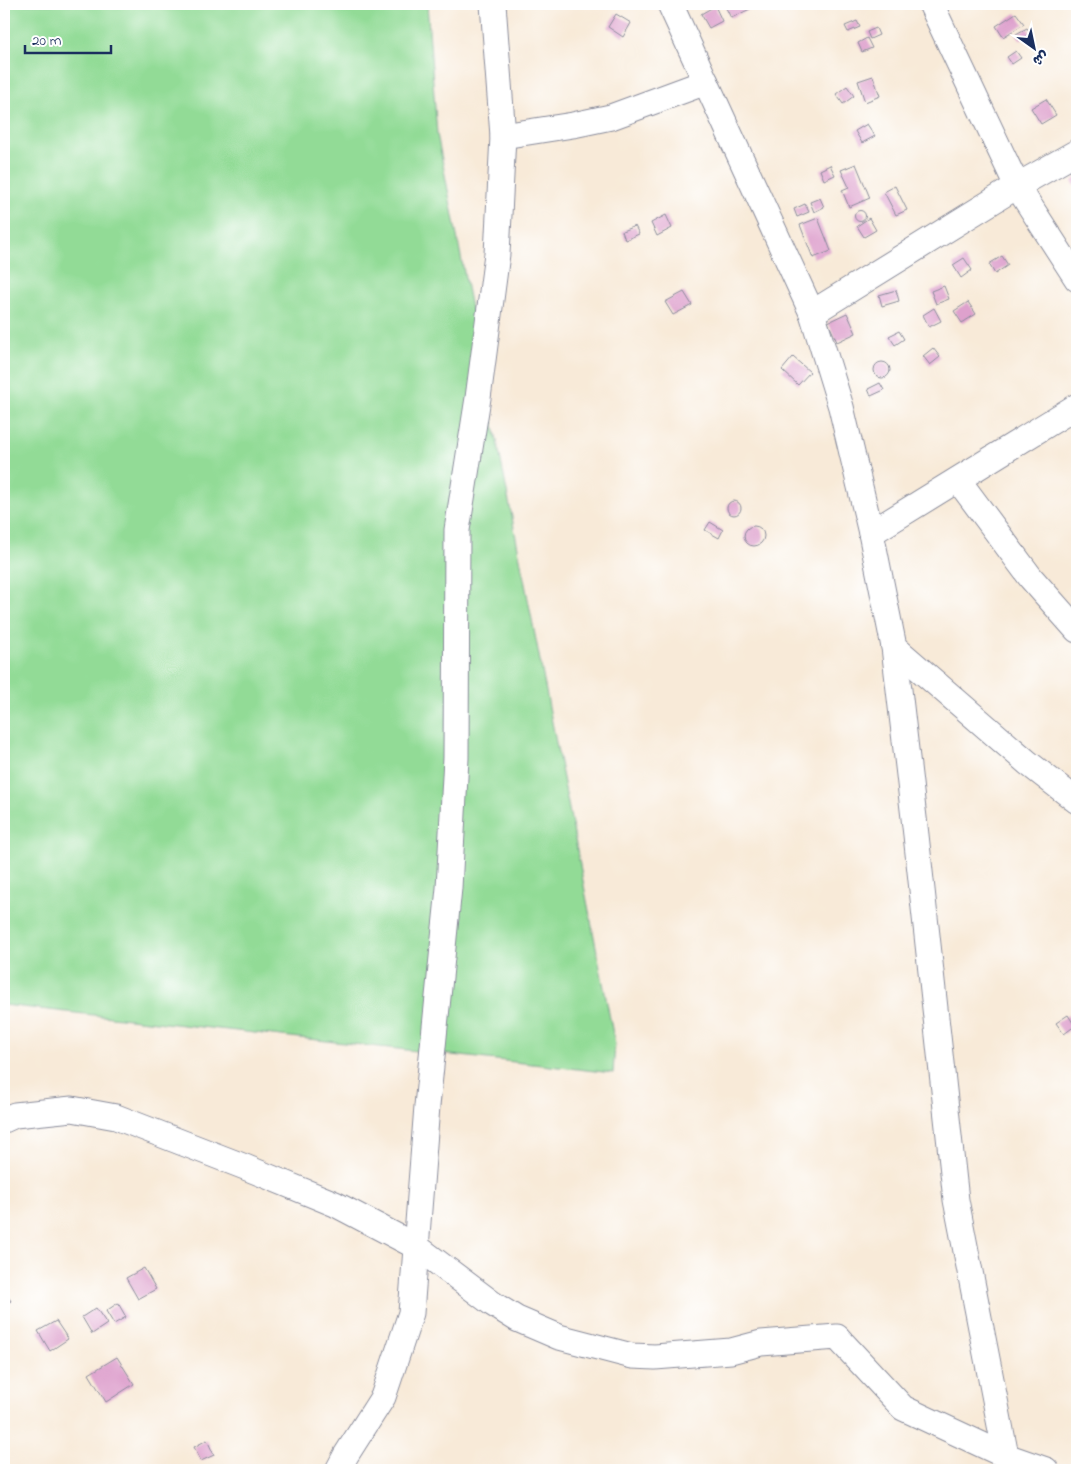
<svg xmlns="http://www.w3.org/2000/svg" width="1081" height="1474" font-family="'Indie Flower','Playpen Sans Arabic',sans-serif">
  <rect width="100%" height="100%" fill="#fff"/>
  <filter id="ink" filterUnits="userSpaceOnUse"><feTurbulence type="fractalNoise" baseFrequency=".02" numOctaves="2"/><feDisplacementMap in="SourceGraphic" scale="10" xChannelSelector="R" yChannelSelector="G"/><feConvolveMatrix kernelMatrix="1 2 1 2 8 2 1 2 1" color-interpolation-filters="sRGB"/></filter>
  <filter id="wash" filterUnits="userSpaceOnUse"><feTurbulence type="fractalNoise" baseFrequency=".0096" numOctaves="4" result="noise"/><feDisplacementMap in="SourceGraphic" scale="20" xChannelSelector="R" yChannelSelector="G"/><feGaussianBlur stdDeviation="1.12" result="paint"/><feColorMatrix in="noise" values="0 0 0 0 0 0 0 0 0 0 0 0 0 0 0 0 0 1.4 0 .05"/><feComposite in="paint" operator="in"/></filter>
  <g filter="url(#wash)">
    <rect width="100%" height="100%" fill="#f8ead8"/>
    <!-- green -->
    <path fill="#92db96" stroke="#56857a" d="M4,4h423l10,130 178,910 -2,29 -609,-68z"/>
    <g id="blocks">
      <!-- building -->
      <g fill="#dea1cd">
        <path d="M724,4h24l2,5 -19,9z"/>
        <path d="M715,6l7,15 -13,7 -8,-14z"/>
        <path d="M1016,13l8,11 -21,13 -7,-11z"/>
        <path d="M616,14l15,9 -8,14 -15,-10z"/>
        <path d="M857,21l3,6 -12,5 -3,-6z"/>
        <path d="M876,28l3,7 -9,4 -3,-7z"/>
        <path d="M1027,28l4,5 -11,7 -4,-6z"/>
        <path d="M867,38l5,10 -10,4 -4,-9z"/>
        <path d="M1016,51l5,7 -9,6 -5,-7z"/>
        <path d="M873,76l7,20 -15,6 -7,-21z"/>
        <path d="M847,86l7,10 -11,8 -7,-10z"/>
        <path d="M1046,99l10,16 -15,9 -10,-16z"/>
        <path d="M867,124l8,12 -13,7 -7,-12z"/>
        <path d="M856,164l14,34 -21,9 -7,-17 7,-3 -8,-17z"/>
        <path d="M830,165l5,10 -11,5 -4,-10z"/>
        <path d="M1077,177v12l-5,-8z"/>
        <path d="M895,186l12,24 -11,5 -12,-23z"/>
        <path d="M820,198l4,9 -10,5 -4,-10z"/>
        <path d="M805,204l4,8 -12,5 -3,-8z"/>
        <circle cx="860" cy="216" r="5.5"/>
        <path d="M666,215l6,13 -15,8 -6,-13z"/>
        <path d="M818,218l13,33 -18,7 -13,-33z"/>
        <path d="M869,218l7,12 -12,7 -7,-11z"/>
        <path d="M635,226l4,8 -14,6 -3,-9z"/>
        <path d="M1002,256l6,9 -13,9 -6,-10z"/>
        <path d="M964,258l8,12 -11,8 -8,-13z"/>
        <path d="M944,286l5,13 -13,5 -5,-13z"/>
        <path d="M896,290l3,11 -17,5 -3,-11z"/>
        <path d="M684,292l8,13 -19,10 -8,-13z"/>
        <path d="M968,302l8,12 -14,9 -8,-12z"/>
        <path d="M934,308l7,13 -12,6 -6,-12z"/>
        <path d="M847,313l9,20 -19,9 -9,-20z"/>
        <path d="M899,331l5,8 -9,6 -6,-9z"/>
        <path d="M933,348l7,9 -10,8 -7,-9z"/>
        <path d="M793,357l17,15 -12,13 -16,-15z"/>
        <circle cx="882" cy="370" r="8"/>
        <path d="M880,383l4,7 -13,6 -3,-7z"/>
        <circle cx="734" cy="508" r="7"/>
        <path d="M710,522l13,8 -4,8 -14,-8z"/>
        <circle cx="754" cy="536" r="10"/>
        <path d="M1068,1015l7,11 -11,8 -8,-11z"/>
        <path d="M144,1268l12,21 -18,10 -12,-21z"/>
        <path d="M4,1291l7,10 -7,4z"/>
        <path d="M118,1303l8,14 -12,7 -8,-13z"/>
        <path d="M96,1308l11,16 -15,10 -10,-17z"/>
        <path d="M56,1321l12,18 -18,12 -12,-20z"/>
        <path d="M117,1357l17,27 -28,18 -17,-28z"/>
        <path d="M207,1440l7,15 -13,6 -7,-14z"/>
      </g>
    </g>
  </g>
  <g filter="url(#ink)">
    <use href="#blocks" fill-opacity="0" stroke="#8a8c9b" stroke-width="1"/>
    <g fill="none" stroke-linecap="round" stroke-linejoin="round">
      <!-- minor casing -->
      <g stroke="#8a8c9b" stroke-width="27">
        <g id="minor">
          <path d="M670,4l142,309 29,94 30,126 23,114 22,188 40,365 50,256 4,14"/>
          <path d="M931,4l86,182 60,93"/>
          <path d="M503,136l70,-11 38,-8 95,-35"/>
          <path d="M812,313l205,-127 60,-34"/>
          <path d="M958,480l73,98 46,52"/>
          <path d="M871,533l206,-127"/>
          <path d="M894,647l134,116 49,38"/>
          <path d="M4,1120l11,-5 57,-6 44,8 129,50 90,37 82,43 76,57 24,15 42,18 73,19 23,1 76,-6 30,-8 76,-6 66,71 103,48 40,14"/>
          <path d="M338,1470l8,-15 37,-58 28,-84 16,-207 22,-218 7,-130 1,-228 21,-132 19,-144 6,-118 -10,-132"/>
        </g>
      </g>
      <!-- minor -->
      <use href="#minor" stroke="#fff" stroke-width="25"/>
    </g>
  </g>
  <!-- margin -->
  <rect width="1081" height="1474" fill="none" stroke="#fff" stroke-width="20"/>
  <!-- north arrow -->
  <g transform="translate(1034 48) rotate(147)" stroke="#ffffff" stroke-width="4" paint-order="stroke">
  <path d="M0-4L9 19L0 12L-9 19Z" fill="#1b2f5e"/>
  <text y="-8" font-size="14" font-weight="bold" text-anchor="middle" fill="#1b2f5e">ش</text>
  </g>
  <!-- scale -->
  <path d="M25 45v8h86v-8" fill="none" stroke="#1b2f5e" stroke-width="2.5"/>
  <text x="32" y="45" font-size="15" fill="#1b2f5e" stroke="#ffffff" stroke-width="4" paint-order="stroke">20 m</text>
</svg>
